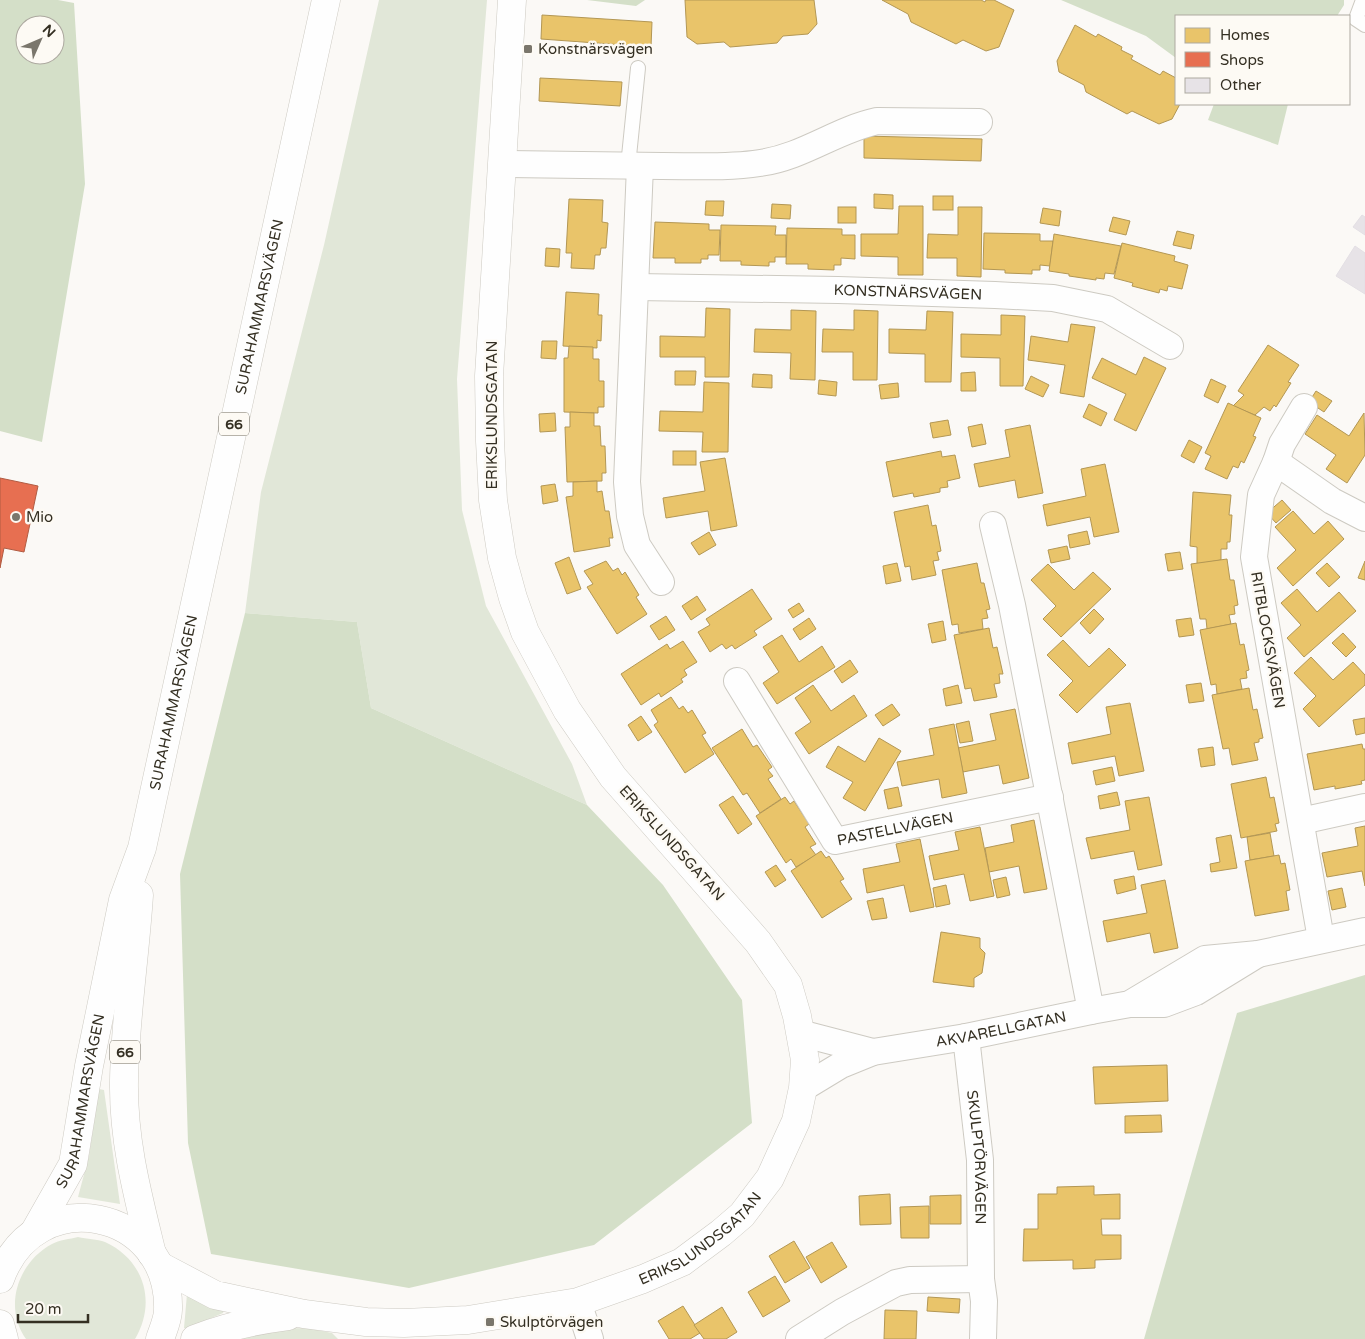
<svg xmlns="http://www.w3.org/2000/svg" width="1365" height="1339" font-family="'Varela Round',sans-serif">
  <rect width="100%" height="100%" fill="#fbf9f6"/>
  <!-- green -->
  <g fill="#e1e7d8">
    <path d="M379,0h108l-30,379 5,131 24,96 86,158 15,41 -216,-97 -14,-86 -112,-9 16,-121 63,-247z"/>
    <path d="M99,1089l5,1 16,114 -42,-7 11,-41z"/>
    <path d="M78,1237c9,2 19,2 27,5 39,18 52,60 30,97h-109c-23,-32 -8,-77 26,-95 7,-4 18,-5 26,-7z"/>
    <path d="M187,1294l37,15 -1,4 -35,15h-4z"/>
    <path d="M307,1328l25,5 6,6h-116l35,-10z"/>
  </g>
  <!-- forest -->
  <g fill="#d4dfc8" fill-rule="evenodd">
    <path d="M0,0h58l16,3 11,181 -43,258 -42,-11zM25,25h30v30h-30z"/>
    <path d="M587,0h58l-9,6z"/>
    <path d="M1061,0h283v5l-7,11h-161v42l-30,-22z"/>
    <path d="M1214,104h74l-10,41 -70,-25z"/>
    <path d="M245,613l112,9 14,86 216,97 76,80 79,115 10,123 -158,122 -185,43 -198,-34 -23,-111 -8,-269z"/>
    <path d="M1365,975v364h-221l93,-326z"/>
  </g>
  <!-- homes -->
  <g fill="#e9c46a" stroke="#b39754">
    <path d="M685,0h129l3,24 -9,10 -25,2 -6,7 -47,4 -6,-5 -27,2 -10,-7z"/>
    <path d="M882,0h99l4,2 1,-2h8l20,10 -15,37 -13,4 -23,-11 -7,4 -45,-22 -3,-8z"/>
    <path d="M542,15l110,7 -1,25 -110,-8z"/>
    <path d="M1075,25l21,12 2,-3 24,13 -1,3 12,6 -2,3 29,16 3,-4 13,7v26h4l-8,15 -13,5 -27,-13 -5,3 -41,-22 -2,-7 -25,-13 -2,-11z"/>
    <path d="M540,78l82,4 -2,24 -81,-5z"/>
    <path d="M864,136l118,3 -1,22 -117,-3z"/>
    <path d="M874,194l19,1v14l-19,-1z"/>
    <rect x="933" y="196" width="20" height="14"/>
    <path d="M569,199l34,1 -1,22 6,1 -2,25h-5l-1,7h-5l-1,14 -23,-1 1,-15h-6z"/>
    <path d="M706,201h18l-1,15 -18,-1z"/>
    <path d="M772,204l19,1 -1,14 -19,-1z"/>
    <path d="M899,206h24v69h-25v-18l-37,-1v-22h37z"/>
    <rect x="838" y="207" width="18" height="16"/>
    <path d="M958,207h24l-1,70 -24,-1v-18h-30l1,-24 30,1z"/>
    <path d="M1043,208l18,3 -2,15 -19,-3z"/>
    <path d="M1113,217l17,4 -4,14 -17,-4z"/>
    <path d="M655,222l54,2v6h11l-1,25h-11v4h-7v4h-26v-5h-22z"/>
    <path d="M721,225l55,1 -1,9h11v22h-11v5h-6v4l-28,-1v-4h-21z"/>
    <path d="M787,228l55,1v6h13v24l-14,-1v7h-7v5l-26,-1v-5h-22z"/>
    <path d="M1177,231l17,4 -3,14 -18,-4z"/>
    <path d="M984,233l56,1v7h13l-3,25 -10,-1v5h-8v4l-27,-1v-3l-22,-1z"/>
    <path d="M1054,234l67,12 -7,28 -9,-1 -1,6 -8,-1v2l-27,-4v-2l-20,-3z"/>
    <path d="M1122,243l53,13 -1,5 14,4 -6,24 -14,-3 -1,5 -7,-2 -1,4 -27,-7 1,-3 -19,-5z"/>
    <path d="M546,248l14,1 -1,18 -14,-1z"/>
    <path d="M566,292l33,2 -1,21h4l-1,26 -4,-1v8l-34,-2z"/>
    <path d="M706,308l24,1 -1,68h-24v-20h-45v-21l45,1z"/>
    <path d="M791,310l25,1 -1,69 -25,-1 1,-26 -37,-1 1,-23 36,1z"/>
    <path d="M854,310l24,1 -1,69h-24v-28h-31l1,-23 31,1z"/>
    <path d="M927,311l26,1 -2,70h-26v-28l-36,-1v-24l37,1z"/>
    <path d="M1001,315l24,1 -2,70h-23v-28l-39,-1v-23l40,1z"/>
    <path d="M1071,324l24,3 -11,70 -24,-4 5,-28 -37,-5 3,-24 37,6z"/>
    <path d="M542,341h15l-1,18 -15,-1z"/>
    <path d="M1268,345l31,20 -11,17 3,1 -15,24 -2,-2 -4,6 -6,-4 -9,8 -22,-9 11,-11 -6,-4z"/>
    <path d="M569,346l24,1v12h6v22h5v26h-6v6l-34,-1v-54h4z"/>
    <path d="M1144,357l22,11 -30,63 -22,-11 12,-26 -34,-16 10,-20 34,17z"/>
    <path d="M675,371h21l-1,14h-20z"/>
    <path d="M975,372l1,19h-15v-18z"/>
    <path d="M753,374l19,1v13l-20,-1z"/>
    <path d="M1031,376l18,9 -6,12 -18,-8z"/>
    <path d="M1211,379l15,7 -8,17 -14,-7z"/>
    <path d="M819,380l18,2 -1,14 -18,-2z"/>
    <path d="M704,382l25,1 -1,69h-26l1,-20 -44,-1 1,-20 43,1z"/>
    <path d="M898,383l1,14 -18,2 -2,-14z"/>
    <path d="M1316,391l16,10 -8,11 -15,-10z"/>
    <path d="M1228,403l33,15 -8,18 3,1 -12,26 -3,-2 -3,7 -5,-2 -6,13 -22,-10 6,-13 -6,-3z"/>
    <path d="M1089,404l18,9 -6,13 -18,-9z"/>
    <path d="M570,412l24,1v13h6l1,20h4l1,27h-4v8l-35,1 -2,-55h5z"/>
    <path d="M555,413l1,18 -16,1 -1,-18z"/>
    <path d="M1364,413l1,42 -18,28 -21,-14 10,-14 -31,-21 12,-19 32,21z"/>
    <path d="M948,420l3,15 -18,3 -3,-15z"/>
    <path d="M982,424l4,20 -14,3 -4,-20z"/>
    <path d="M1030,425l13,68 -25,5 -3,-18 -36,7 -5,-23 36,-7 -5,-27z"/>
    <path d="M1189,440l13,7 -8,16 -13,-7z"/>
    <rect x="673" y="451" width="23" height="14"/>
    <path d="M941,451l1,6 13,-2 5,23 -13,3 1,6 -8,1v4l-26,5 -1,-4 -20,4 -7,-35z"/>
    <path d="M725,458l12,68 -26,5 -3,-20 -42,7 -3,-20 42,-7 -5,-29z"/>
    <path d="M1105,464l14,68 -25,5 -4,-20 -43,9 -4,-21 43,-9 -5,-27z"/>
    <path d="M597,481v11l5,-1 3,20h4l4,27h-4l1,8 -36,6 -8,-55 7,-1v-14z"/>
    <path d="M555,484l3,17 -15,3 -2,-18z"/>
    <path d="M1193,492l38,3 -2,20h3l-2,27h-3v7h-6v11l-24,4v-17l-7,-1z"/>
    <path d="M1282,500l9,10 -15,13 -9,-10z"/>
    <path d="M928,505l4,21 4,-1 5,26 -4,1 2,8 -6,1 3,14 -24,5 -2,-14 -5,1 -11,-55z"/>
    <path d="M1293,511l21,23 14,-13 16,18 -51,47 -16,-18 19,-18 -21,-23z"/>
    <path d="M1087,531l3,13 -20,4 -2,-13z"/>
    <path d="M709,532l7,13 -17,10 -8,-12z"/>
    <path d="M1067,546l3,13 -19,4 -3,-13z"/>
    <path d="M1180,552l3,17 -15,2 -3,-17z"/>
    <path d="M569,557l12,32 -14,5 -12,-31z"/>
    <path d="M1227,559l3,21h4l4,25 -4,1 1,8 -6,1 2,9 -24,5 -1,-10h-6l-9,-55z"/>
    <path d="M606,561l7,10 5,-3 4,7 3,-3 14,23 -3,2 11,17 -30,20 -30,-47 6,-3 -9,-13z"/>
    <path d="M1365,561v19l-7,-2z"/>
    <path d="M897,563l4,18 -15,3 -3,-18z"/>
    <path d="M977,563l4,20h3l6,26 -4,1 2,8 -6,1 1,10 -24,4 -1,-9 -6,1 -10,-55z"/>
    <path d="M1327,563l13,14 -11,10 -13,-14z"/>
    <path d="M1048,564l26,26 19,-18 18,17 -50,48 -18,-18 13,-13 -25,-26z"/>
    <path d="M752,589l20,30 -18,12 3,4 -22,14 -3,-4 -6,4 -4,-5 -12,8 -12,-20 12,-7 -4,-6z"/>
    <path d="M1297,589l20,23 22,-20 17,19 -52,46 -17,-19 14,-13 -20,-22z"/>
    <path d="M697,596l9,14 -15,10 -9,-14z"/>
    <path d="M799,603l5,8 -11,7 -5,-8z"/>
    <path d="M1094,609l10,10 -14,15 -10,-11z"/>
    <path d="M666,616l9,14 -16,10 -9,-14z"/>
    <path d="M809,618l7,11 -16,11 -7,-11z"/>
    <path d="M1191,618l3,17 -15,2 -3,-17z"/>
    <path d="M943,621l3,19 -14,3 -4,-19z"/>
    <path d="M1236,623l4,22 4,-1 5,26 -3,1 1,7 -7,1 2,10 -25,5 -1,-10 -5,1 -11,-55z"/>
    <path d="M989,628l4,20 4,-1 6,27h-4l1,9 -6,1 3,13 -23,4 -3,-13 -6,1 -11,-54z"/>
    <path d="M1343,633l13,14 -10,10 -14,-14z"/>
    <path d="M782,635l17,27 23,-16 13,21 -58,37 -14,-21 16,-11 -16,-25z"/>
    <path d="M1063,640l26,27 20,-19 17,17 -49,48 -18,-18 14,-14 -26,-26z"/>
    <path d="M683,641l14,21 -13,8 3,5 -6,4 2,3 -22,15 -2,-4 -18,12 -20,-31 46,-30 3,5z"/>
    <path d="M1311,657l22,23 20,-18 12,13v10l-46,42 -16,-18 13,-13 -22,-23z"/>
    <path d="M850,660l8,12 -16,11 -8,-12z"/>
    <path d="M1201,683l3,18 -15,2 -3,-18z"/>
    <path d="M813,685l18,26 23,-16 13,21 -58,38 -14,-21 16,-11 -16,-24z"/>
    <path d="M958,685l4,18 -16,3 -3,-17z"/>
    <path d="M1249,688l4,22 4,-1 6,29 -4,1v3l-5,1 4,17 -26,5 -3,-17 -6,1 -11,-54z"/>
    <path d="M671,697l8,12 4,-3 5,7 4,-3 14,23 -4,2 12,19 -29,19 -31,-48 4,-3 -7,-12z"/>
    <path d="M1130,703l14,68 -25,5 -4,-20 -43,8 -4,-21 43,-9 -5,-27z"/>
    <path d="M892,704l8,11 -17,11 -8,-11z"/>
    <path d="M1015,709l14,69 -26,6 -4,-19 -36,7 -5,-24 38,-8 -6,-26z"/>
    <path d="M641,716l11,16 -14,9 -10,-16z"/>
    <path d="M1365,718v15l-9,2 -3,-15z"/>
    <path d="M969,721l4,20 -13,2 -4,-19z"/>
    <path d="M954,724l13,69 -25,5 -3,-19 -37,7 -5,-24 37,-7 -5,-26z"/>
    <path d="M742,729l11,18 4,-2 15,22 -4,3 5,6 -5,3 13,20 -21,14 -13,-20 -4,2 -31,-47z"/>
    <path d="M879,738l22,13 -36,60 -22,-13 10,-16 -27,-15 12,-21 27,16z"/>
    <path d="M1362,744l1,5h2v31l-4,1 1,3 -27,5v-3l-21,4 -7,-36z"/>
    <path d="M1213,747l2,18 -14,2 -3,-18z"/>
    <path d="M1112,767l3,14 -19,4 -3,-14z"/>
    <path d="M1266,777l4,21 4,-1 5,26 -4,1 2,7 -36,7 -10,-54z"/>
    <path d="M898,787l4,19 -14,3 -4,-19z"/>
    <path d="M1117,792l3,13 -20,4 -2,-13z"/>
    <path d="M733,796l19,28 -14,10 -19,-29z"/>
    <path d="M785,797l5,7 4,-3 15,23 -4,3 11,17 -6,3 6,8 -20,12 -5,-8 -5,4 -30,-47z"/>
    <path d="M1149,797l13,68 -24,5 -4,-19 -43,8 -5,-21 44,-8 -5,-29z"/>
    <path d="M1034,820l13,69 -23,4 -5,-27 -30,6 -4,-24 29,-6 -3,-17z"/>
    <path d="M1365,826v60l-3,-15 -35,6 -5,-24 36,-7 -3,-18z"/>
    <path d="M980,827l14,69 -24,5 -6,-27 -30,6 -5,-24 30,-6 -4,-18z"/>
    <path d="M1270,833l4,23 -24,4 -3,-23z"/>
    <path d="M1231,835l6,33 -26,4 -1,-8 10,-2 -4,-24z"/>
    <path d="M920,839l14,68 -24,5 -6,-27 -37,8 -4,-24 37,-7 -4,-18z"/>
    <path d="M821,851l5,7 3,-2 15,23 -4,2 12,18 -30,19 -31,-47z"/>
    <path d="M1279,855l2,9 4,-1 5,27 -4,1 3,19 -34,6 -10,-55z"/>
    <path d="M776,865l10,15 -11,7 -10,-15z"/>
    <path d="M1134,876l2,13 -19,5 -3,-14z"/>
    <path d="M1006,877l4,18 -13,3 -4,-18z"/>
    <path d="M1165,880l13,68 -24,5 -4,-20 -43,9 -4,-21 44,-8 -6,-28z"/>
    <path d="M946,885l4,19 -14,3 -3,-19z"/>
    <path d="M1342,888l4,19 -14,3 -4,-19z"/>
    <path d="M883,898l4,20 -15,2 -5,-19z"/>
    <path d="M941,932l39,6v10l5,5 -3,20 -8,5v9l-41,-5z"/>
    <path d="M1167,1065l1,36 -73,3 -2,-37z"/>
    <path d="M1161,1115l1,17 -37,1v-17z"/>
    <path d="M1094,1186v9l26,-1v25h-19l1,16h19v24l-26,1v8l-22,1v-9l-50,1 1,-32h14v-35h19v-7z"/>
    <path d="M890,1194l1,30 -31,1 -1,-29z"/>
    <path d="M961,1195v29h-31v-28z"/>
    <path d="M929,1206v32h-28l-1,-31z"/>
    <path d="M794,1241l16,27 -25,15 -16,-27z"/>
    <path d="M832,1242l15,25 -26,16 -15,-26z"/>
    <path d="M775,1276l15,25 -27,16 -15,-25z"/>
    <path d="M928,1297l32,2 -1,14 -32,-2z"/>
    <path d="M683,1306l17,27 -10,6h-21l-11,-18z"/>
    <path d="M722,1307l15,25 -11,7h-22l-10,-14z"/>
    <path d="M885,1310l32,1 -1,28h-32z"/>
  </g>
  <!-- shops -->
  <path fill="#e76f51" stroke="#b15c43" d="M0,478l38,8 -14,66 -20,-4 -4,20z"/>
  <!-- building -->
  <g fill="#e7e3e7" stroke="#e3dfe4">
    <path d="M1362,215l3,2v18l-12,-8z"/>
    <path d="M1355,246l10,7v41l-29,-18z"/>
  </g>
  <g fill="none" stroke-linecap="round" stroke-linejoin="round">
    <!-- service casing -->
    <g stroke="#cdcac2" stroke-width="16">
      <g id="service">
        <path d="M1363,0l-7,19 9,6"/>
        <path d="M628,166l10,-98"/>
      </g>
    </g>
    <!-- minor casing -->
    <g stroke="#cdcac2" stroke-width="28">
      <g id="minor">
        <path d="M502,164c53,1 107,1 160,2 32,0 66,2 98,-3 43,-6 76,-33 117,-42l102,1"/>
        <path d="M640,166l-13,316 3,34 7,29 24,37"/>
        <path id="s1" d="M636,287l202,3 157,5 58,3 54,11 63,37"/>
        <path d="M1276,462l6,-18 22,-37"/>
        <path d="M993,525l19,80 79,406"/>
        <path id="s2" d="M737,681l98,160 215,-44"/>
        <path d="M1301,821l64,-14"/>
        <path d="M1321,939l-67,-382 7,-62 15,-33 56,39 33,17"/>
        <path d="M1133,1002l72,-43 53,-5 107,-23"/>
        <path d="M800,1033l73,19"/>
        <path id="s3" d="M966,1037l14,123 1,119 3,22 -1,38"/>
        <path id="s4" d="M803,1088l38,-23 32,-13 93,-15 125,-26 39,-7h34l32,-12 62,-38"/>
        <path d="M578,1302l12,37"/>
        <path d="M799,1339l43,-27 54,-29 14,-3 71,-1"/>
      </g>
    </g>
    <!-- tertiary casing -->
    <g stroke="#cdcac2" stroke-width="29">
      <g id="tertiary">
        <path id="s5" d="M160,1266l55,29 89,19 62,8 38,1 64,-3 110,-18 65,-23 39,-17 39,-29 21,-18 28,-37 26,-57 7,-33 2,-28 -8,-44 -9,-31 -30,-43 -145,-165 -46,-67 -42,-78 -12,-34 -11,-40 -9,-58 -3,-59 -1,-65 23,-376"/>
        <path d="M195,1339c30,-12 61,-19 93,-23"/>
      </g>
    </g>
    <!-- primary casing -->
    <g stroke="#cdcac2" stroke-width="29">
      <g id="primary">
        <path d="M139,895c-4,62 -14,124 -15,186 -1,61 14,115 28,173"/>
        <path id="s6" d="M35,1231l38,-67 16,-98 34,-166 19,-52 184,-848"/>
        <path d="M0,1279c35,-98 171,-71 168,31 0,9 -5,20 -8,29"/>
        <path d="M0,1324l4,15"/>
      </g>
    </g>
    <!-- service -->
    <use href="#service" stroke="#fefefe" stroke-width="14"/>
    <!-- minor -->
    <use href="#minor" stroke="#fefefe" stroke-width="26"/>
    <!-- tertiary -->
    <use href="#tertiary" stroke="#fefefe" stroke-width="28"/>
    <!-- primary -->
    <use href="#primary" stroke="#fefefe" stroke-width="28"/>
  </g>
  <!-- markers -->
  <g fill="#7a766c" stroke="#fdfaf4" stroke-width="2">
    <rect x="523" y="44" width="10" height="10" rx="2.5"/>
    <circle cx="16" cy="517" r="5"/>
    <rect x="485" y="1317" width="10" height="10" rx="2.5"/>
  </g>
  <g text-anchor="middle" stroke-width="5" stroke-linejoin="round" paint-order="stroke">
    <!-- shield labels -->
    <g fill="#fdfaf4" stroke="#706c61" stroke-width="1">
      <rect x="219" y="412.5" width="30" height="23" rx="4"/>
      <rect x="110" y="1040.5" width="30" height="23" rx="4"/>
    </g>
    <g font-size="14" font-weight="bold" fill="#342f22">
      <text x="234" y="429">66</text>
      <text x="125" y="1057">66</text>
    </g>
    <!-- poi labels -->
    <g font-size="15" fill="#342f22" stroke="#fdfaf4" text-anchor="start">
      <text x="538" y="54">Konstnärsvägen</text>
      <text x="26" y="522">Mio</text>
      <text x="500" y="1327">Skulptörvägen</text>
    </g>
    <!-- street labels -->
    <g font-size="15" fill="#342f22" stroke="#fdfaf4">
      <text dy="5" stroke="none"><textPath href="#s1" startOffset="272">KONSTNÄRSVÄGEN</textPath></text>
      <text dy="5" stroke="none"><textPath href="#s6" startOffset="955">SURAHAMMARSVÄGEN</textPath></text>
      <text transform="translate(492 415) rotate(-90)" y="5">ERIKSLUNDSGATAN</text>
      <text transform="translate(1268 640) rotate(80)" y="5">RITBLOCKSVÄGEN</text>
      <text dy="5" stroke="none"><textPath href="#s6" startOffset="550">SURAHAMMARSVÄGEN</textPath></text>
      <text dy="5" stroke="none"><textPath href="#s2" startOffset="249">PASTELLVÄGEN</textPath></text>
      <text transform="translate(672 843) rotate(48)" y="5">ERIKSLUNDSGATAN</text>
      <text dy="5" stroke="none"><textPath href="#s4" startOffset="209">AKVARELLGATAN</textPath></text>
      <text dy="5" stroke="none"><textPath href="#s6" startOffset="140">SURAHAMMARSVÄGEN</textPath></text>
      <text dy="5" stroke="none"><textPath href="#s3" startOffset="121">SKULPTÖRVÄGEN</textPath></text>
      <text dy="5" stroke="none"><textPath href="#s5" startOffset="569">ERIKSLUNDSGATAN</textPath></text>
    </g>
  </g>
  <!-- legend -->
  <rect x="1175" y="15" width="175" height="90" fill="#fdfaf4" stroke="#ada9a0"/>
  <rect x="1185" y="28" width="25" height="15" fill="#e9c46a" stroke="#ada9a0"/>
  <text x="1220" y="40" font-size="15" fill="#342f22">Homes</text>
  <rect x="1185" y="52" width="25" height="15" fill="#e76f51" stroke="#ada9a0"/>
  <text x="1220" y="65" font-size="15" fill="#342f22">Shops</text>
  <rect x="1185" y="78" width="25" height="15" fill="#e7e3e7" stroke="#ada9a0"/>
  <text x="1220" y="90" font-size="15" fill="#342f22">Other</text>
  <!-- north arrow -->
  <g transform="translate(40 40) rotate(45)"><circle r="24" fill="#fdfaf4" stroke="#ada9a0"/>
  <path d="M0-4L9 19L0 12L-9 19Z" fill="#7a766c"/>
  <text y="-8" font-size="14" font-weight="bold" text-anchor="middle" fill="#342f22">N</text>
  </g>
  <!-- scale -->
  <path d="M18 1314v8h70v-8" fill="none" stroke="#342f22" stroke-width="2.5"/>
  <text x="25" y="1314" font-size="15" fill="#342f22" stroke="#fdfaf4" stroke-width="4" paint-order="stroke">20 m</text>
</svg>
